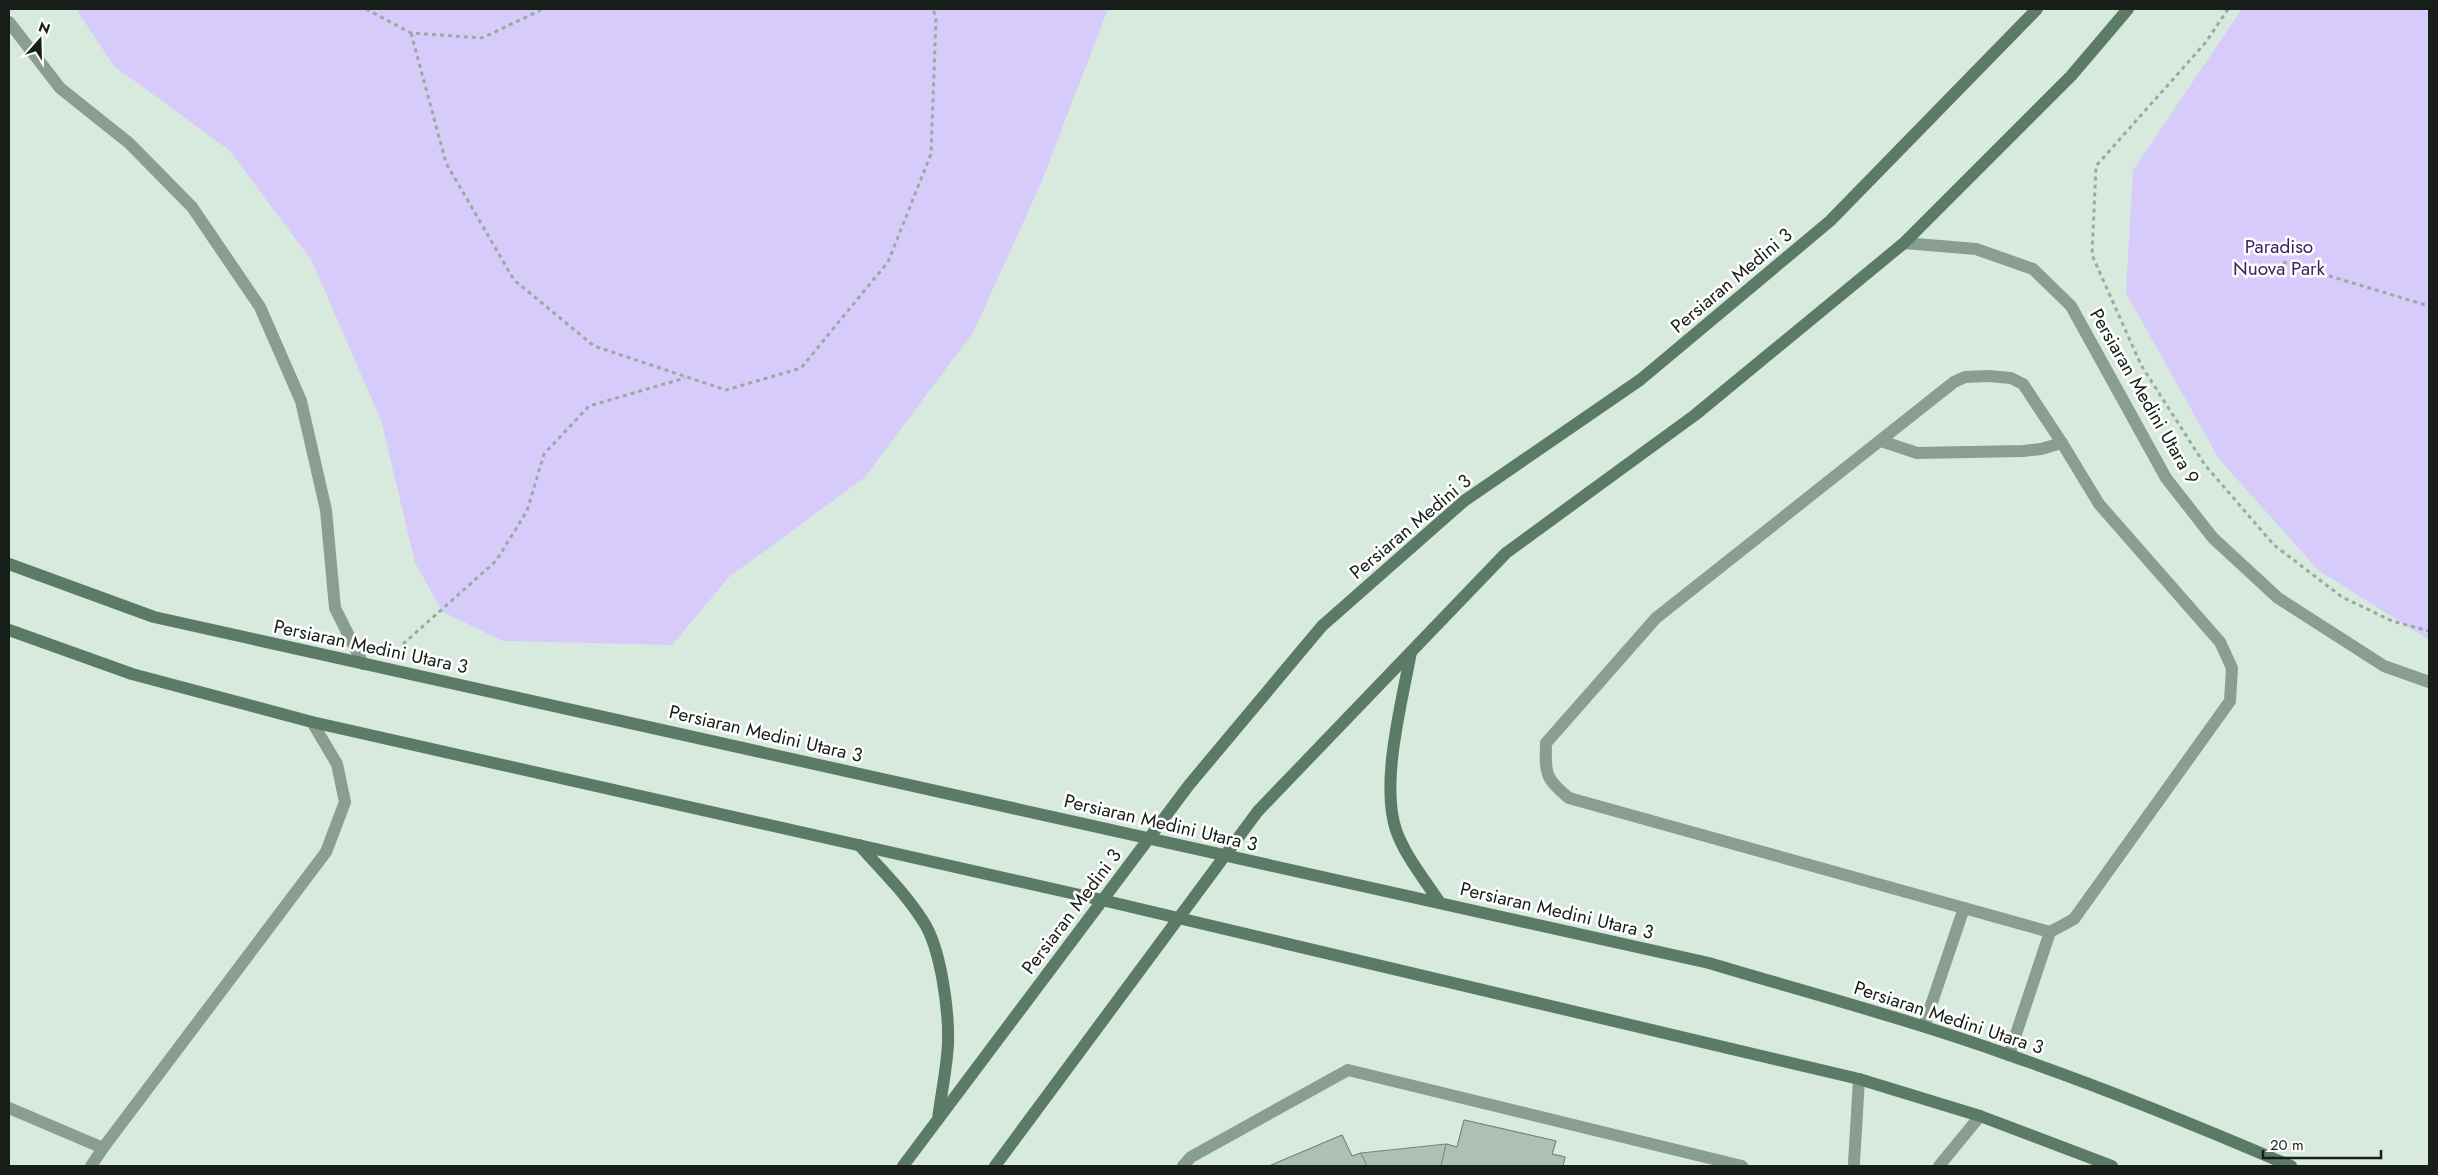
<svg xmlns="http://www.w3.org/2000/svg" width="2438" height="1175" font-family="Jost,sans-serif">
  <rect width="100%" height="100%" fill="#d7eadd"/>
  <!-- green -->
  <g fill="#d7cbfc">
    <path d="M76,9h1032l-67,174 -67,148 -110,147 -135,99 -57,68 -169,-4 -60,-29 -28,-49 -33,-140 -70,-162 -83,-111 -115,-84z"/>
    <path d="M2242,9h187v631l-111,-70 -99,-111 -93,-166 7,-123z"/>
  </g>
  <!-- building -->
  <g fill="#adc0b3" stroke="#74857a">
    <path d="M1464,1120l92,21 -4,13 13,3 -2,9h-294l73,-31 10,21 9,-3 85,-9 11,3z"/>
    <path d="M1464,1120l92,21 -4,13 13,3 -2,9h-122l5,-22 11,3z"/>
    <path d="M1342,1135l10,21 9,-3 6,13h-98z"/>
  </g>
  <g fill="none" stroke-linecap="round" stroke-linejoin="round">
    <!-- path -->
    <g stroke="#9baa9f" stroke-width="3" stroke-dasharray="4 4" stroke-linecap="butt">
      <path d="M366,9l45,24 71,5 61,-29"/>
      <path d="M2228,9l-22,33 -110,124 -4,89 49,110 64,100 69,80 68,52 50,24 37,10"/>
      <path d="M411,33l35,130 68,117 80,66 132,44 75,-22 87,-106 43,-108 5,-136 -3,-9"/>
      <path d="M2283,262l146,44"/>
      <path d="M403,644l93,-83 31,-50 17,-57 45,-48 96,-28"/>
    </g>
    <!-- lane -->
    <g stroke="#899e90" stroke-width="12">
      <path d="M9,22l51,66 69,55 63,64 68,100 41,94 25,109 9,98 28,56"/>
      <path d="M1881,441l36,12 106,-2 18,-2 21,-6"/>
      <path d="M1924,1026l40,-118"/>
      <path d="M2009,1055l41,-123 24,-13 156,-218 2,-33 -12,-26 -121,-138 -37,-61 -39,-59 -12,-6 -22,-2 -24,1 -11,5 -298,236 -110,125c-1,30 -1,36 23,55l481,134"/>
      <path d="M9,1108l94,40"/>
      <path d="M1854,1163l5,-84"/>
      <path d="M91,1166l12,-18 223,-296 19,-50 -8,-38 -25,-42"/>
      <path d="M1183,1166l8,-9 157,-87 394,96"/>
      <path d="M1939,1166l41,-50"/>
    </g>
    <!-- street -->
    <path stroke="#899e90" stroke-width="12" d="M1904,243l72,6 57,20 38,37 95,172 47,60 65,60 106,68 45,16"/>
    <!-- secondary -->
    <g stroke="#5c7b67" stroke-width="12">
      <path d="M9,564l145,53 1555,346c100,30 202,57 300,92 96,33 189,71 282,111"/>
      <path d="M9,630l123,44 180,48 790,178 757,179 121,37 132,50"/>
      <path d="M1411,652c-9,50 -31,131 -15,178 9,26 29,50 44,73"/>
      <path d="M859,845c22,24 46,48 64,76 18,27 26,90 25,122 -1,25 -7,51 -10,76"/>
      <path d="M903,1166l286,-381 133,-159 142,-125 176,-121 190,-159 207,-212"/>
      <path d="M995,1166l263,-355 248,-258 189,-138 209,-172 167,-167 57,-67"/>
    </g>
  </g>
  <g text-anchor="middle" stroke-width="5" stroke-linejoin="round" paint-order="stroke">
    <!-- park labels -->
    <g font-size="19" fill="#392560" stroke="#fff">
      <text x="2279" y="253">Paradiso<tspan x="2279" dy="22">Nuova Park</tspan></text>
    </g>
    <!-- street labels -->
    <g font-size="19" fill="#171e19" stroke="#fff">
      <text transform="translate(1731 280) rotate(-40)" y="7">Persiaran Medini 3</text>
      <text transform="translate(2145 396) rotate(60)" y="7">Persiaran Medini Utara 9</text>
      <text transform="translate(1410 526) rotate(-40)" y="7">Persiaran Medini 3</text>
      <text transform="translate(371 646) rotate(12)" y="7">Persiaran Medini Utara 3</text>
      <text transform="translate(766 733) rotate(13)" y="7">Persiaran Medini Utara 3</text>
      <text transform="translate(1161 822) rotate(13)" y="7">Persiaran Medini Utara 3</text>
      <text transform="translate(1557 910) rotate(13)" y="7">Persiaran Medini Utara 3</text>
      <text transform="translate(1071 911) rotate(-53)" y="7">Persiaran Medini 3</text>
      <text transform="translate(1949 1017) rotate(18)" y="7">Persiaran Medini Utara 3</text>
    </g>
  </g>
  <!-- border -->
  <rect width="2438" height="1175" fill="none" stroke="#171e19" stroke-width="20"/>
  <!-- north arrow -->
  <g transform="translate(40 40) rotate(20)" stroke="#ffffff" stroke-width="4" paint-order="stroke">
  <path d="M0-4L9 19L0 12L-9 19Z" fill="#171e19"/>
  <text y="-8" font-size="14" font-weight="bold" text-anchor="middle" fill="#171e19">N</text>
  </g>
  <!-- scale -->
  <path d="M2263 1150v8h118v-8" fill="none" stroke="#171e19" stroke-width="2.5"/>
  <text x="2270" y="1150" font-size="15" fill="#171e19" stroke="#ffffff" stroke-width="4" paint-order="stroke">20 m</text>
</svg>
